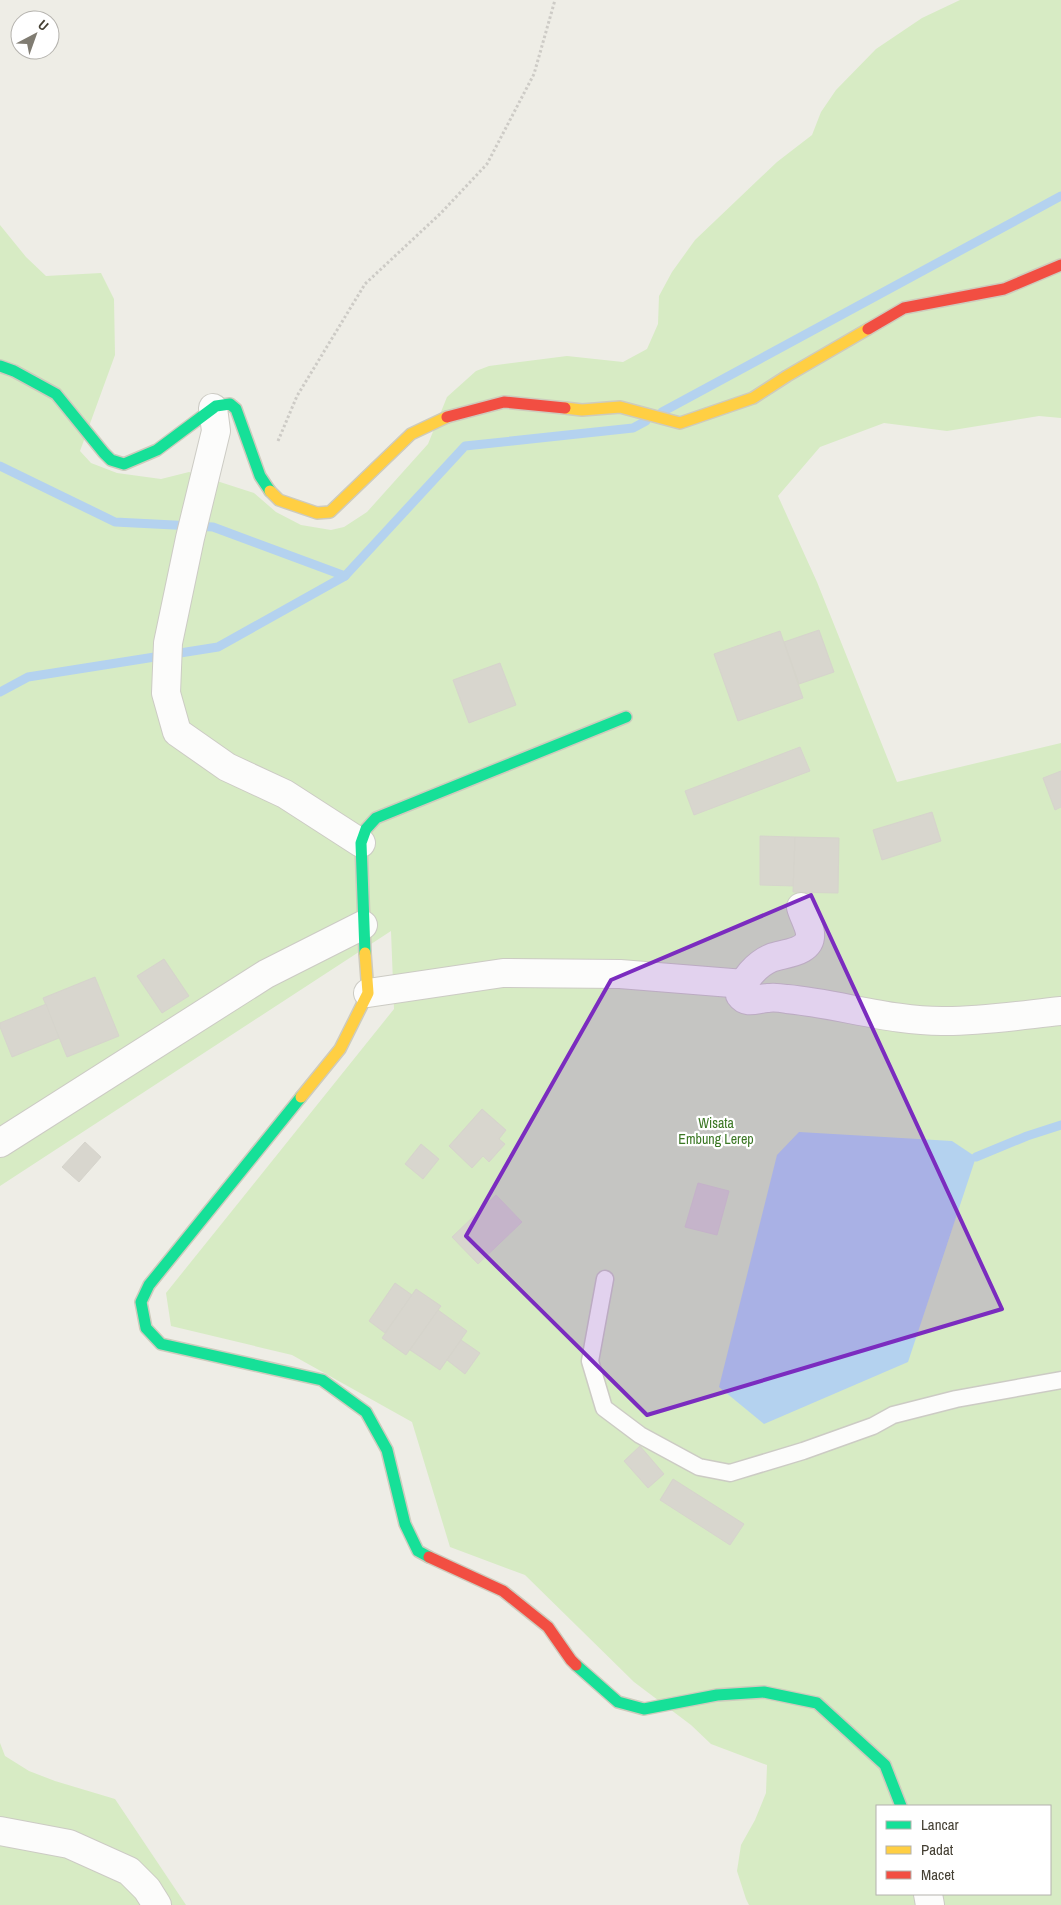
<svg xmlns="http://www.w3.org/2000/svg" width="1061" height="1905" font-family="'Archivo Narrow',sans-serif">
  <rect width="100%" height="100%" fill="#eeede6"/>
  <!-- green -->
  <g fill="#d7ebc4" fill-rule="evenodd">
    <path d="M960,0h101v418l-22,-2 -92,15 -63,-8 -64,24 -42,49 39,86 80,200 164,-39v1162h-312l-3,-6 -9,-28 4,-26 14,-25 11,-27 1,-28 -56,-21 -20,-19 -57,-43 -109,-107 -75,-28 -38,-125 -120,-67 -121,-29 -5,-33 228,-284 -3,-78 -391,255v-961l26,32 20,19 55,-3 13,26 1,56 -35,96 11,12 26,10 44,6 28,-7 65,21 22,19 25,13 30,5 13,-3 23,-15 61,-68 19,-47 29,-26 13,-5 78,-10 56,6 24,-13 11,-25 1,-28 13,-24 23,-32 82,-78 35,-27 9,-23 15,-22 40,-41 46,-31zM877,1806h173v88h-173z"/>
    <path d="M0,1743l5,13 24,15 26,10 60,18 71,106h-186z"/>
  </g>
  <!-- water -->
  <path fill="#b4d2ef" d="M799,1132l153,9 24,16 -68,205 -144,62 -45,-37 58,-232z"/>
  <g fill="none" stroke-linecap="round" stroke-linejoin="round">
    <!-- stream -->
    <g stroke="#b4d2ef" stroke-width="9">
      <path d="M662,412l399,-216"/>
      <path d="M0,466l115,56 98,5 132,49 120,-130 168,-18 13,-7"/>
      <path d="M0,692l28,-15 190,-30 127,-71"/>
      <path d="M976,1157l51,-21 34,-11"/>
    </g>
  </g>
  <!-- building -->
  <g fill="#d8d6ce" stroke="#d6d4cc">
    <path d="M819,630l15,42 -35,12 -15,-42z"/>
    <path d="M780,631l23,67 -65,23 -24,-67z"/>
    <path d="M500,663l16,42 -47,18 -16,-43z"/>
    <path d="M800,747l10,24 -116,44 -9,-24z"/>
    <path d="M1061,771v36l-6,3 -12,-32z"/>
    <path d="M932,812l9,29 -59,19 -9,-30z"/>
    <path d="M760,836l35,1 -1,49 -34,-1z"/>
    <path d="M795,837l44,1 -1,55 -45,-1z"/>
    <path d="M164,959l25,37 -27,17 -25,-37z"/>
    <path d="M95,977l24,59 -52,21 -24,-59z"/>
    <path d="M46,1004l13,34 -47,19 -12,-30v-4z"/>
    <path d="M482,1109l24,21 -7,9 6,5 -16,18 -6,-6 -11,12 -23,-22z"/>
    <path d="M85,1142l16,15 -22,25 -17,-15z"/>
    <path d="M421,1144l18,15 -16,20 -18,-15z"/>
    <path d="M698,1183l31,8 -12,44 -32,-8z"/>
    <path d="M496,1195l26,27 -44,42 -26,-27z"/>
    <path d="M395,1283l17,12 -27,38 -16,-12z"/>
    <path d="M416,1289l25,17 -35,49 -24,-17z"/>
    <path d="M438,1310l29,21 -27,39 -30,-20z"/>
    <path d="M461,1340l19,13 -15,21 -18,-14z"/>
    <path d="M640,1446l24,28 -16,14 -24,-27z"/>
    <path d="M673,1479l71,45 -14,21 -70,-45z"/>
  </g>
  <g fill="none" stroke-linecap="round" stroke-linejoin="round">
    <!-- lane casing -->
    <g stroke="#cccbc4" stroke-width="19">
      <path id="lane" d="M605,1279l-15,82 14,47 36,27 59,32 31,6 73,-22 70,-25 20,-11 63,-16 105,-19"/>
    </g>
    <!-- street casing -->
    <g stroke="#cccbc4" stroke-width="30">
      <g id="street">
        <path d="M213,408l3,23 -26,107 -22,105 -2,50 11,39 50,35 58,27 76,49"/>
        <path d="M801,907c2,8 8,18 9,26 2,20 -26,20 -39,25 -14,6 -29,22 -31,37 7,10 18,3 28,3 6,-1 13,0 19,1 53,5 106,23 159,22 38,0 77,-6 115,-10"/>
        <path d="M368,993l135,-20 117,1 124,10"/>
        <path d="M0,1143l266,-169 97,-49"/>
        <path d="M0,1831l69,13 60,27 18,18 10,16"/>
        <path d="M928,1894l2,11"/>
      </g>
    </g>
    <!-- fast casing -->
    <g stroke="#cecbbd" stroke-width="14">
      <g id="fast">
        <path d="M0,366l14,5 42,23 48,59 7,7 13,4 33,-14 59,-44 14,-2 6,5 24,67 10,15"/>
        <path d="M365,953l-4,-110 5,-14 10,-11 250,-101"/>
        <path d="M301,1097l-152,188 -8,17 5,26 15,16 161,36 44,32 21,38 18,74 13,27 11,6"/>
        <path d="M576,1665l42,37 26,7 73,-14 47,-3 53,11 68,62 16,41"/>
      </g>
    </g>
    <!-- slow casing -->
    <g stroke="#cecbbd" stroke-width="14">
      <g id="slow">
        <path d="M565,408l17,2 38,-3 60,16 73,-25 34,-22 81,-47"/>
        <path d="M270,491l9,9 38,13 13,-1 81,-78 36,-17"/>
        <path d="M301,1097l39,-48 28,-56 -3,-40"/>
      </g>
    </g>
    <!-- jam casing -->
    <g stroke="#cecbbd" stroke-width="14">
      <g id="jam">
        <path d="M868,329l36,-21 100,-19 57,-24"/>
        <path d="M447,417l57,-15 61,6"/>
        <path d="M429,1557l74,34 45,36 23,33 5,5"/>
      </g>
    </g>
    <!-- path -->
    <path stroke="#cdcbc6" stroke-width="3" stroke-dasharray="2.5 2.5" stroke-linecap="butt" d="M278,441l19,-45 68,-112 76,-71 46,-49 47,-90 21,-74"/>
    <!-- lane -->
    <use href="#lane" stroke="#fcfcfb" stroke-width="16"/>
    <!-- street -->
    <use href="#street" stroke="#fcfcfb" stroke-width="28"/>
    <!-- fast -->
    <use href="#fast" stroke="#16e098" stroke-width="11"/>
    <!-- slow -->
    <use href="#slow" stroke="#ffcf43" stroke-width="11"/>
    <!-- jam -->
    <use href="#jam" stroke="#f24e42" stroke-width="11"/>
  </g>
  <!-- marked area -->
  <path fill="#7b2cbf" fill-opacity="0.2" stroke="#7b2cbf" stroke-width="4" stroke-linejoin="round" d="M811,895l191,414 -355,106 -181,-179 145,-256z"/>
  <g text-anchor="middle" stroke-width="4.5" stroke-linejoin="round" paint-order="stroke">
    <!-- park labels -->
    <g font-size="14" fill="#3b7724" stroke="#fff">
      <text x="716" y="1128">Wisata<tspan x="716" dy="16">Embung Lerep</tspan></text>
    </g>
  </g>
  <!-- legend -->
  <rect x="876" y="1805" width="175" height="90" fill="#ffffff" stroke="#b4b2ad"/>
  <rect x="886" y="1821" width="25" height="8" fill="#16e098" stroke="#b4b2ad"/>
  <text x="921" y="1830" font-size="15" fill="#443f33">Lancar</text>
  <rect x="886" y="1846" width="25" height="8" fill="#ffcf43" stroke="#b4b2ad"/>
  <text x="921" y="1855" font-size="15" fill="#443f33">Padat</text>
  <rect x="886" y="1871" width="25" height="8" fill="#f24e42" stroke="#b4b2ad"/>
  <text x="921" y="1880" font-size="15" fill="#443f33">Macet</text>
  <!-- north arrow -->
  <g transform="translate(35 35) rotate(41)"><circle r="24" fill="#ffffff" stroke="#b4b2ad"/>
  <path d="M0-4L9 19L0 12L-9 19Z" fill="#807c72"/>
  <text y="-8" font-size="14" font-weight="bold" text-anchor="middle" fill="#443f33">U</text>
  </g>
</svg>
